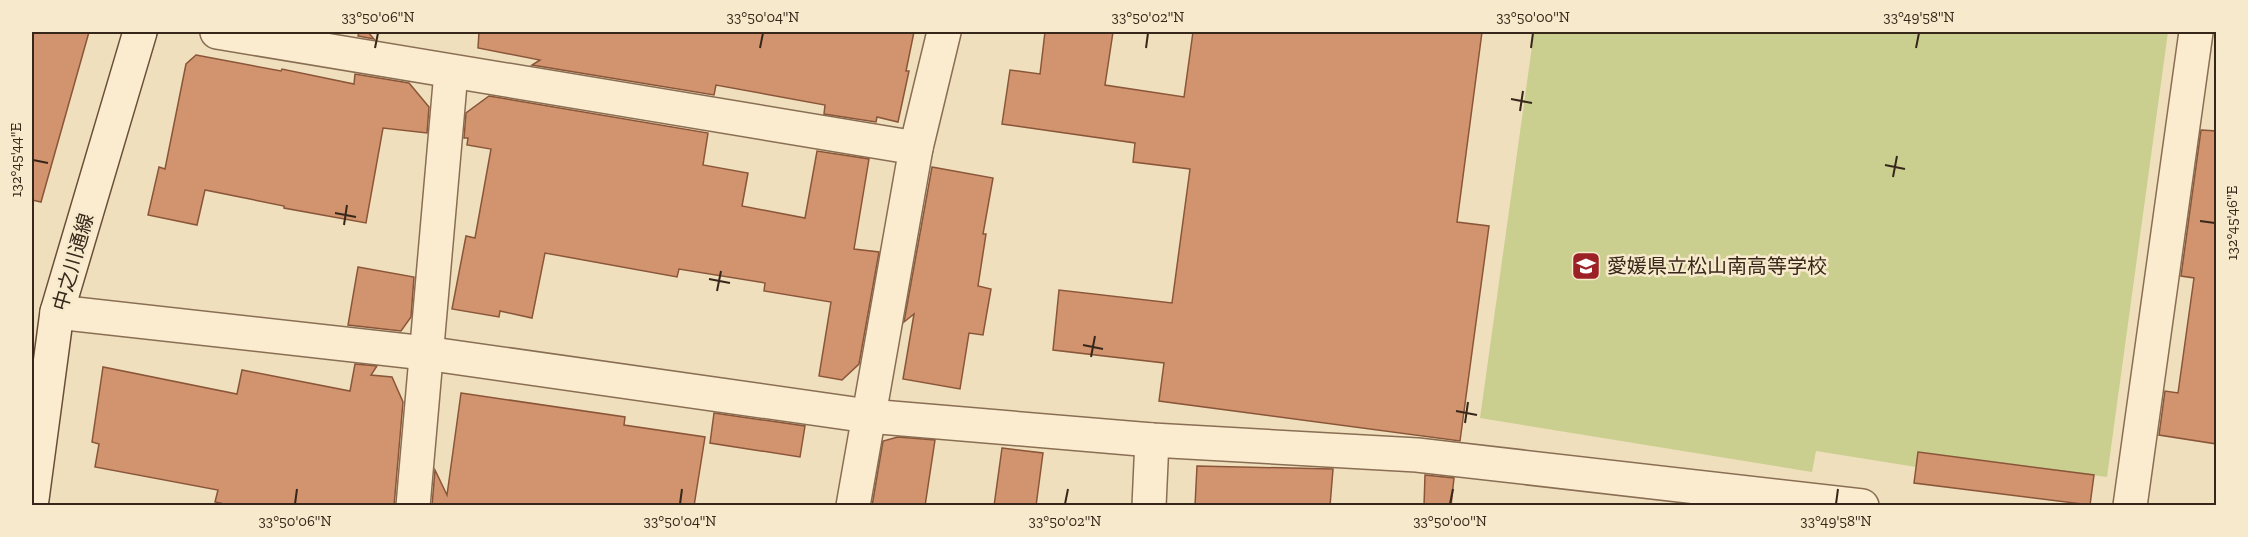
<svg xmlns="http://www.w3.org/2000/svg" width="2248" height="537" font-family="'Zilla Slab','Noto Sans JP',serif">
  <rect width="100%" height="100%" fill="#f0dfbc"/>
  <!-- pitch -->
  <path fill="#cacf90" d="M1534,32h634l-61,445 -188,-25 -3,15 -100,-16 -4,21 -332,-54z"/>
  <!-- building -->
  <g fill="#d1946f" stroke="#8a5639" stroke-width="1.5">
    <path d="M32,32h57l-48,170 -9,-2z"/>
    <path d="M359,32h9l6,7 -16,-3z"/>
    <path d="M479,32h435l-8,39h3l-11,51 -21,-5 -1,5 -52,-8 1,-9 -109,-20 -2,10 -182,-30 8,-5 -62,-12z"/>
    <path d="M1045,32h68l-8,53 79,12 9,-65h289l-25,190 32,4 -29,215 -301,-40 5,-38 -111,-13 6,-60 113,13 18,-134 -57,-7 2,-19 -133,-19 8,-54 30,4z"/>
    <path d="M196,55l85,16 1,-2 72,15 1,-10 54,9 20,24 -2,26 -44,-5 -17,95 -82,-15v-2l-79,-16 -8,35 -49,-10 11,-48 6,2 21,-105z"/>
    <path d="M489,96l219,37 -5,32 45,8 -6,33 63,12 12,-67 52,8 -15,90 25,3 -20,112 -17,16 -23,-4 12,-74 -67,-11 1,-8 -86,-14 -2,8 -132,-24 -13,65 -32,-7 -1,6 -47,-8 14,-73 9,2 16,-89 -24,-4 1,-7h-4l2,-25z"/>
    <path d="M2201,130l16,1v313l-58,-9 6,-44 13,2 16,-115 -13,-2z"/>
    <path d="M932,167l61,11 -10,56h3l-8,52 13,3 -8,46 -14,-2 -9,56 -57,-10 11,-65 -10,8z"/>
    <path d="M358,267l56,10 -3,40 -10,14 -53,-6z"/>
    <path d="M355,364l22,2 -6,9 21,2 11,25 -9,104h-160l-19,-4 3,-12 -123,-23 4,-23 -7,-2 11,-75 134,27 5,-24 108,21z"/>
    <path d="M461,393l164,24 -1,8 81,12 -11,69h-262l3,-36 12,25z"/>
    <path d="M714,413l91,13 -5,31 -90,-14z"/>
    <path d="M898,437l37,3 -10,66h-53l11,-65z"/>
    <path d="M1002,448l41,5 -7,53h-42z"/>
    <path d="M1918,452l176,23 -4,30 -176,-22z"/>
    <path d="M1197,466l136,3 -3,37h-135z"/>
    <path d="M1425,475l29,3 -3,28h-27z"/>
  </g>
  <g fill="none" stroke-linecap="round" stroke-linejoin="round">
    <!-- street casing -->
    <g stroke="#896e54" stroke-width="36">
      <g id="street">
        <path d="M217,32l699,116"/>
        <path d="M57,312l368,41 443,63 284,24 265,15 445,51"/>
        <path d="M413,506l38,-434"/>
        <path d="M853,506l63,-358 28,-116"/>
        <path d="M1149,506l3,-66"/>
        <path d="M2130,506l66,-474"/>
      </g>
    </g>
    <!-- secondary casing -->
    <g stroke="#6a4f38" stroke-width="36">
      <path id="secondary" d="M32,499l25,-187 83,-280"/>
    </g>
    <!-- street -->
    <use href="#street" stroke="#fbeccf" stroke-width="33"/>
    <!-- secondary -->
    <use href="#secondary" stroke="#fbeccf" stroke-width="33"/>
  </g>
  <!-- ticks -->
  <path fill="none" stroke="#37271a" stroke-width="2" d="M375,48l3,-15M760,48l3,-15M1146,48l2,-15M1531,48l2,-15M1916,48l3,-15M1511,99l21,4M1520,111l3,-20M33,160l15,3M1885,165l20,4M1893,177l4,-21M335,213l21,4M2200,221l15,2M344,225l3,-20M709,279l21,4M717,291l4,-20M1083,345l20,4M1091,357l4,-21M1456,411l21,4M1465,423l3,-21M295,504l2,-15M680,504l2,-15M1065,504l3,-15M1450,504l3,-15M1836,504l2,-15"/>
  <!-- icons -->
  <defs>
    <g id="school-square" transform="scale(1.5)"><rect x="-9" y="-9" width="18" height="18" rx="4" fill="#9c2126" stroke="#f7e9cc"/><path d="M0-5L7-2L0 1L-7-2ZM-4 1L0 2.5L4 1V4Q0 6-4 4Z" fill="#fff"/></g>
  </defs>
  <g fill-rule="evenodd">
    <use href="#school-square" x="1586" y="266"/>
  </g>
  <g text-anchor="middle" stroke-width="5" stroke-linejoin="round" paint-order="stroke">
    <!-- street labels -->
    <g font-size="20" fill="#37271a" stroke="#f7e9cc">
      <text transform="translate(73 262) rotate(-74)" y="7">中之川通線</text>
    </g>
    <!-- poi labels -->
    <g font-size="20" fill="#37271a" stroke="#f7e9cc" text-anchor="start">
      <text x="1607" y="273">愛媛県立松山南高等学校</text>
    </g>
  </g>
  <!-- border -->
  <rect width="2248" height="537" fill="none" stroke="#f7e9cc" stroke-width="66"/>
  <rect x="33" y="33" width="2182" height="471" fill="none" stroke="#37271a" stroke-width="2"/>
  <g font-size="15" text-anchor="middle" fill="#37271a">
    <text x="378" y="22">33°50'06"N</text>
    <text x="763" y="22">33°50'04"N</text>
    <text x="1148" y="22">33°50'02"N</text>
    <text x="1533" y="22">33°50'00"N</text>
    <text x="1919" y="22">33°49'58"N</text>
    <text transform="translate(16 160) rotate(-90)" y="5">132°45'44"E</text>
    <text transform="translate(2232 223) rotate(-90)" y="5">132°45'46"E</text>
    <text x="295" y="526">33°50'06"N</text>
    <text x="680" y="526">33°50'04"N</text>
    <text x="1065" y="526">33°50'02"N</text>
    <text x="1450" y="526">33°50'00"N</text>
    <text x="1836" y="526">33°49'58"N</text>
  </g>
</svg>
